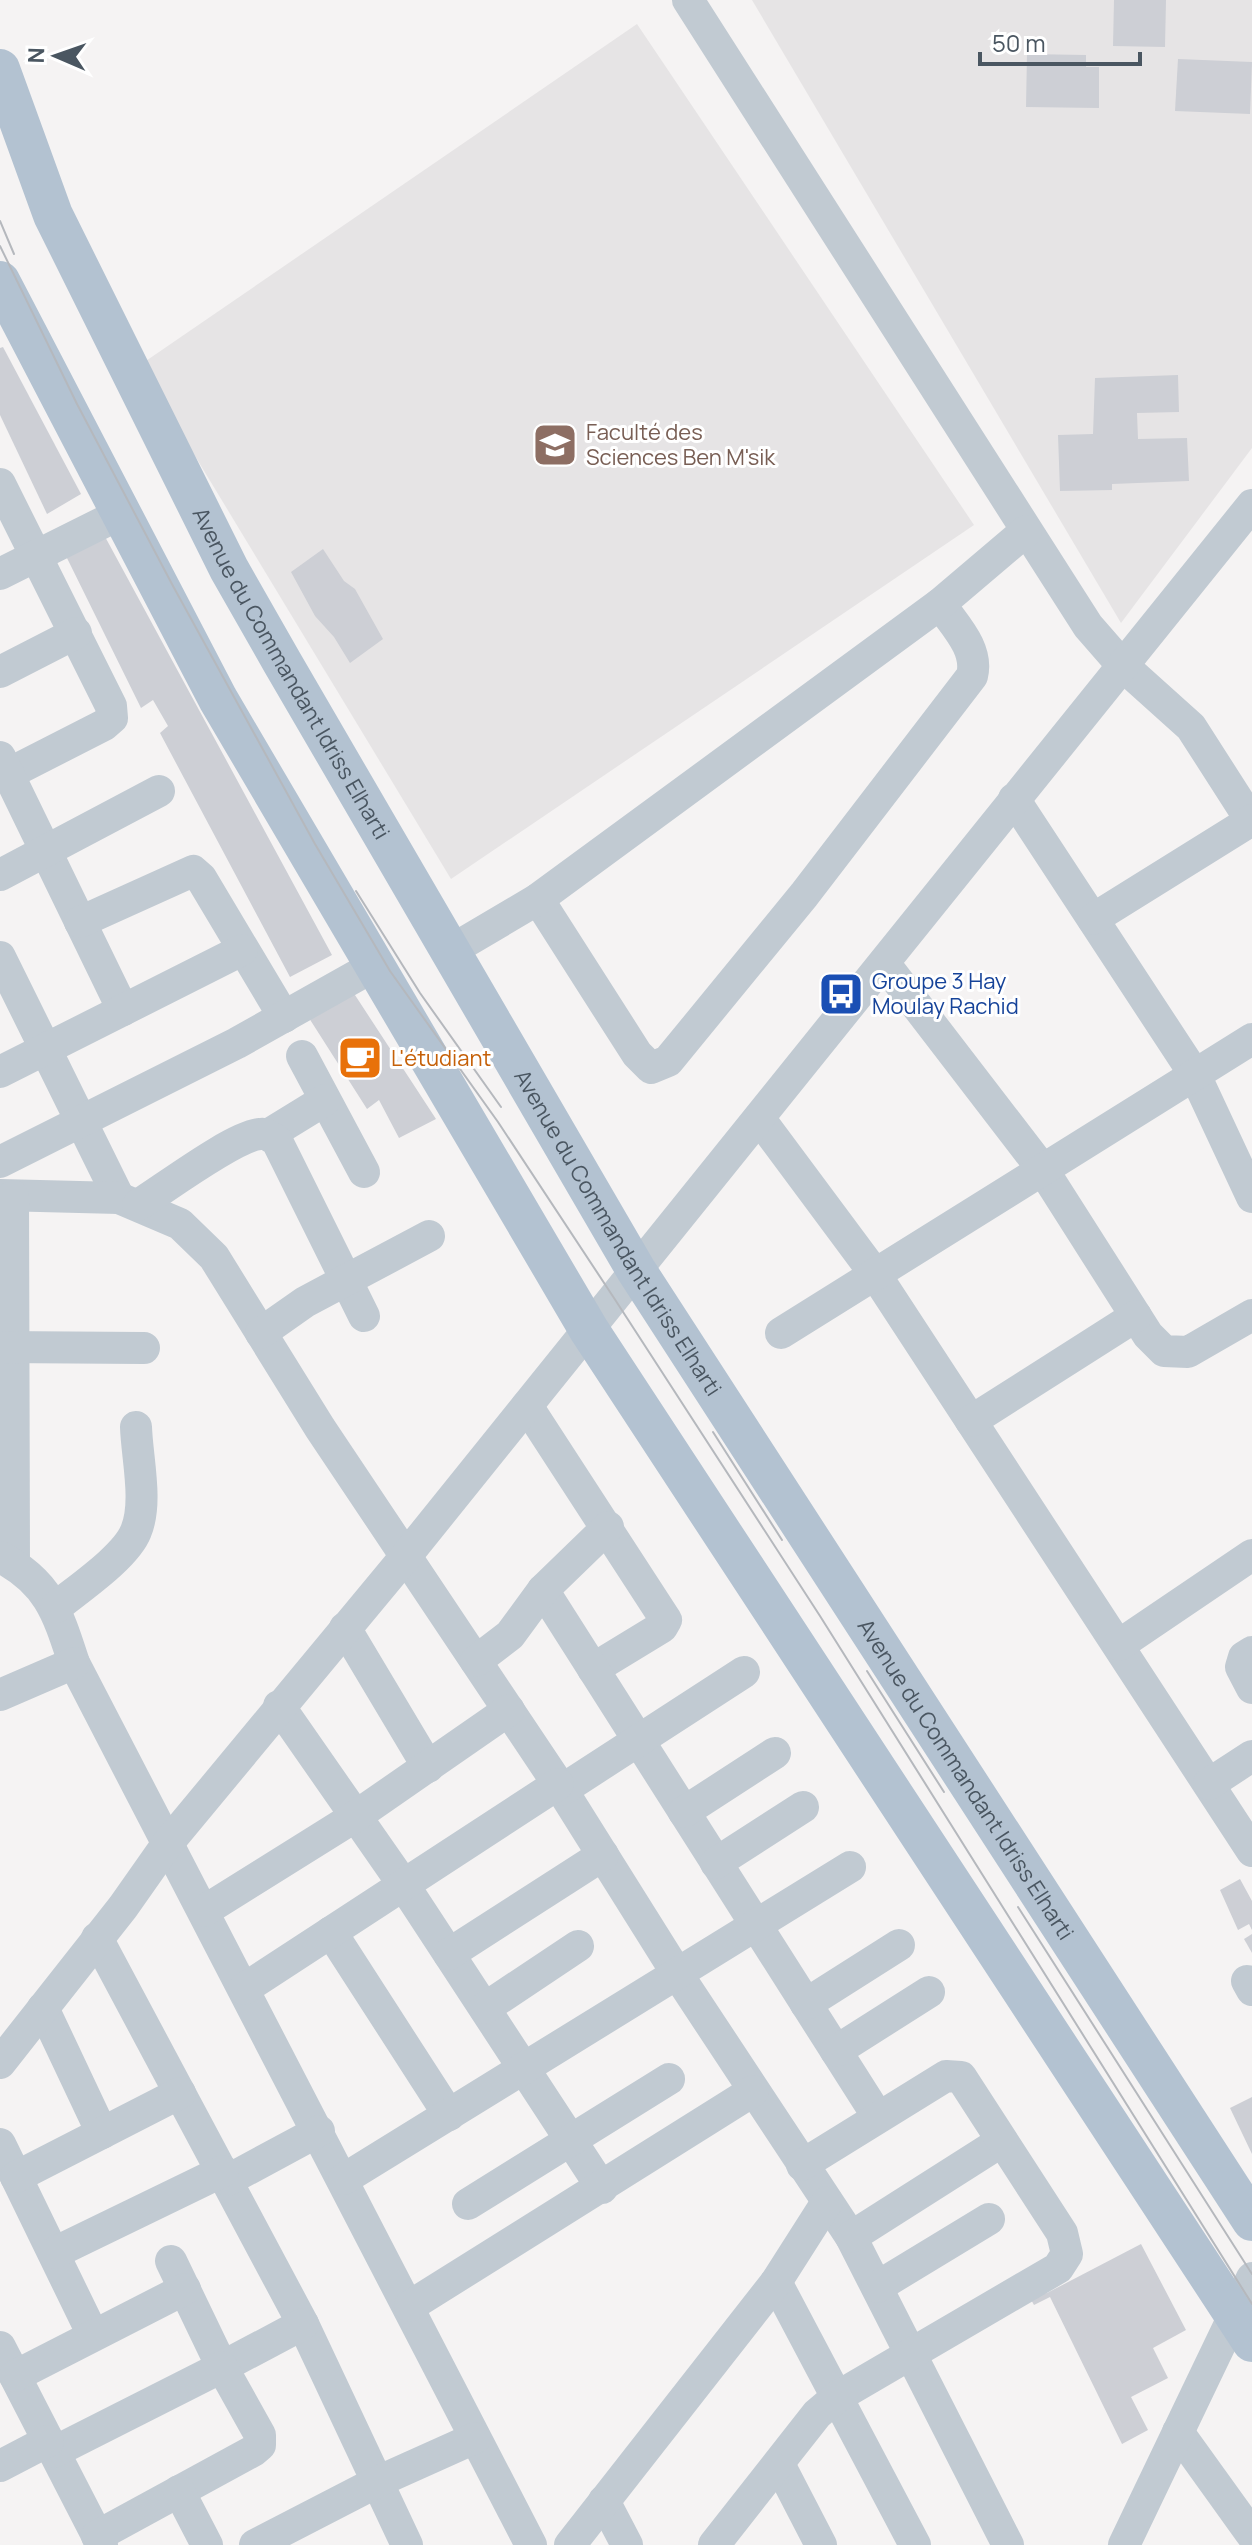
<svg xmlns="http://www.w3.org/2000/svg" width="1252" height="2545" font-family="Manrope,sans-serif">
  <rect width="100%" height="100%" fill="#f5f3f3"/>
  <!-- education -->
  <g fill="#e6e4e5">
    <path d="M752,0h500v448l-131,175z"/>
    <path d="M637,24l337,501 -523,354 -311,-514z"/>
  </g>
  <!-- building -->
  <g fill="#cdcfd5">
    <path d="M1114,0h52l-1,47 -52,-1z"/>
    <path d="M1027,54l59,1v12h13v41l-73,-1z"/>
    <path d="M1178,59l74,3 -2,52 -75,-3z"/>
    <path d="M3,347l78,147 -34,20 -47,-99v-67z"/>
    <path d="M1178,375l1,37 -42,1 1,26 49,-1 2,43 -77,3v6l-52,1 -2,-56 35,-1 2,-56z"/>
    <path d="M103,533l229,422 -42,22 -130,-244 8,-7 -15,-26 -12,8 -76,-154z"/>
    <path d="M323,549l21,32 11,8 28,50 -33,24 -16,-26 -19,-21 -24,-44z"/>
    <path d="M353,992l83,127 -37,19 -20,-38 -12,9 -58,-91z"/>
    <path d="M1240,1879l12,22v29l-3,-6 -11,6 -18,-40z"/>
    <path d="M1252,1934v19l-8,-14z"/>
    <path d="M1252,2097v57l-22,-46z"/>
    <path d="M1141,2244l45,86 -33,18 15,30 -37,19 17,33 -26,14 -72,-147 -16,8 -5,-9 18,-3z"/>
  </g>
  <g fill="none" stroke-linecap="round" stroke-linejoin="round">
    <!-- minor -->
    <g stroke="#c1cad2" stroke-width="32">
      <path d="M688,0l400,626 34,39 69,62 61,95"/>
      <path d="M0,484l111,222 1,12 -8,7 -96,49"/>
      <path d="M0,574l122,-61"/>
      <path d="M0,672l76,-39"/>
      <path d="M0,757l123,253"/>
      <path d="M1014,799l181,276 57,122"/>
      <path d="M0,875l159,-84"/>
      <path d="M538,899l99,155 14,14 17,-7 136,-166 168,-219c7,-27 -17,-50 -32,-72"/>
      <path d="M1093,919l159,-99"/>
      <path d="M80,922l113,-51 8,7 83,139"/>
      <path d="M450,951l88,-52 402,-295 86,-73"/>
      <path d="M0,957l119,241"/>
      <path d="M884,963l159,207 105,165 16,16 24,1 64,-37"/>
      <path d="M302,1056l62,116"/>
      <path d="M0,1072l242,-122"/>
      <path d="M759,1118l116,156 377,577"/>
      <path d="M268,1135l57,-35"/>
      <path d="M0,1162l237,-119 137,-77"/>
      <path d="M0,1195l119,3 61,26 34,33 106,171 242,362 116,185 173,262 157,308"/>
      <path d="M13,1196l1,368"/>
      <path d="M138,1205c26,-16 96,-69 122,-71 7,-1 11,3 17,7l87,175"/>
      <path d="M261,1333l44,-31 124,-66"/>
      <path d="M781,1333l471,-294"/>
      <path d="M0,1347l144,1"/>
      <path d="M527,1406l139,214 -4,7 -69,42"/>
      <path d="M971,1421l165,-105"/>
      <path d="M0,1557c49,25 58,57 74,106l457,882"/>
      <path d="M543,1590l335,527"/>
      <path d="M56,1607c22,-18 70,-50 80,-76 12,-29 1,-73 0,-104"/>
      <path d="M345,1628l83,139"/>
      <path d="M1119,1645l133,-90"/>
      <path d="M1252,1652l-8,5 -3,10 11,21"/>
      <path d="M476,1661l34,-26 33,-45 65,-63"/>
      <path d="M0,1695l74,-32"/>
      <path d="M279,1706l124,178 199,304"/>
      <path d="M1209,1784l43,-28"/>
      <path d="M562,1790l182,-118"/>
      <path d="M684,1812l91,-59"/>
      <path d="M716,1863l87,-56"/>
      <path d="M204,1911l152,-95 153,-106"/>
      <path d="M331,1932l118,183"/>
      <path d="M97,1938l206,386 104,221"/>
      <path d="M449,1954l154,-99"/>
      <path d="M1247,1981l5,9"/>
      <path d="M244,1989l314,-205"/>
      <path d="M806,2004l93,-59"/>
      <path d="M43,2008l59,125"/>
      <path d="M485,2008l93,-62"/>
      <path d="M836,2051l93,-59"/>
      <path d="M0,2063l123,-156 45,-64 238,-287 846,-1051"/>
      <path d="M0,2144l93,191"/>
      <path d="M16,2177l164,-84"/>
      <path d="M344,2179l506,-312"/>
      <path d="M228,2180l91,-49"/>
      <path d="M468,2204l201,-125"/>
      <path d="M851,2237l151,-96"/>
      <path d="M54,2253l169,-82"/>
      <path d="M171,2261l51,106 81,-43"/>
      <path d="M776,2282l139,263"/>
      <path d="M877,2287l112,-68"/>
      <path d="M410,2306l343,-215"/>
      <path d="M0,2347l102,198"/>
      <path d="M15,2376l170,-87"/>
      <path d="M1178,2432l74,103"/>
      <path d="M54,2452l168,-85 38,68v10l-7,6 -156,85"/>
      <path d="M779,2464l42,81"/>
      <path d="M0,2466l48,-25"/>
      <path d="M179,2491l28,54"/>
      <path d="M604,2501l23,44"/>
      <path d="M255,2545l122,-63 98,-44"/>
      <path d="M570,2545l206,-263 51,-80"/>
      <path d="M714,2545l103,-131 20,-17 221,-129 9,-14 -5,-21 -101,-156 -15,-1 -144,89"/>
      <path d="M1124,2545l128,-267"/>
    </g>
    <!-- major -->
    <g stroke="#b3c2d1" stroke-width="40">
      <path id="s1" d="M0,69l53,146 176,354 53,93 354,608 616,951"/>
      <path d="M0,281l218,418 371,631 663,1012"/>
    </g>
    <!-- tram -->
    <g stroke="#b5b8bd" stroke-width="2">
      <path d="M0,221l14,33"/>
      <path d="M0,246l77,158 96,182 142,258 75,127 108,151 116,176 206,318 432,688"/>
      <path d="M356,891l64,102 81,114"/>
      <path d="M713,1432l69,108"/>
      <path d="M867,1671l77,121"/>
      <path d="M1018,1907l234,367"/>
    </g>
  </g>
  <!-- icons -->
  <defs>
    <g id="university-square" transform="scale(2.3)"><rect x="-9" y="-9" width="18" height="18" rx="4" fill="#8d6e63" stroke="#fff"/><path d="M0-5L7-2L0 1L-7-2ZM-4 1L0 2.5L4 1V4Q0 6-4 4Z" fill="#fff"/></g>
    <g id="bus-square" transform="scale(2.3)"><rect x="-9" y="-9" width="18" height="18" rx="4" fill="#1a4fb4" stroke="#fff"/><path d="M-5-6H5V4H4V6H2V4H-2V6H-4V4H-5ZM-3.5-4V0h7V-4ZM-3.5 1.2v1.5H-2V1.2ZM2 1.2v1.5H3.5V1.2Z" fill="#fff"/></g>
    <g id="cafe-square" transform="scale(2.3)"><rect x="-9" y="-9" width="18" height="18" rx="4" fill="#e8710a" stroke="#fff"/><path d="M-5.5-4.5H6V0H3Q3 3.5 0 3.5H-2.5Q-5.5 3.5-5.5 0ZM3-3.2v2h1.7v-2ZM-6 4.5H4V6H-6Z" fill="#fff"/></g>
  </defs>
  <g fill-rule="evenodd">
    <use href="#university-square" x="555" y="445"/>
    <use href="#bus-square" x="841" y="994"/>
    <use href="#cafe-square" x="360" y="1058"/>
  </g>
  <g text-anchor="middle" stroke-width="6" stroke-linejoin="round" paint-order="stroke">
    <!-- education labels -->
    <g font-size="22" fill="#785e54" stroke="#fff" text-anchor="start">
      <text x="586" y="440">Faculté des<tspan x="586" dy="25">Sciences Ben M'sik</tspan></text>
    </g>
    <!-- street labels -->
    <g font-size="22" fill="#4a5661" stroke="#fff">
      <text dy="8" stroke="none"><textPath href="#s1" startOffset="672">Avenue du Commandant Idriss Elharti</textPath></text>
      <text dy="8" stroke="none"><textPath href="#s1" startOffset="1320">Avenue du Commandant Idriss Elharti</textPath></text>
      <text dy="8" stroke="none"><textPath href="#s1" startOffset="1968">Avenue du Commandant Idriss Elharti</textPath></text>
    </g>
    <!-- transit labels -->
    <g font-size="22" fill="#164399" stroke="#fff" text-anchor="start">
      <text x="872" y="989">Groupe 3 Hay<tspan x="872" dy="25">Moulay Rachid</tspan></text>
    </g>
    <!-- food labels -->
    <g font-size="22" fill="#c56008" stroke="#fff" text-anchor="start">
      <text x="391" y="1066">L'étudiant</text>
    </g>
  </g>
  <!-- north arrow -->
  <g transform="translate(56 56) rotate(272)" stroke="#ffffff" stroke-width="6" paint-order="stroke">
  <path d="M0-6L14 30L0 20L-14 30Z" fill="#4a5661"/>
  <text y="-12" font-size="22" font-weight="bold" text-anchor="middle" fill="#4a5661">N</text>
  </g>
  <!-- scale -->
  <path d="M980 52v12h160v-12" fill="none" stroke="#4a5661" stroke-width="4"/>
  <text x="992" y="52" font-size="24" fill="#4a5661" stroke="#ffffff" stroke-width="6" paint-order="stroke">50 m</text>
</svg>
